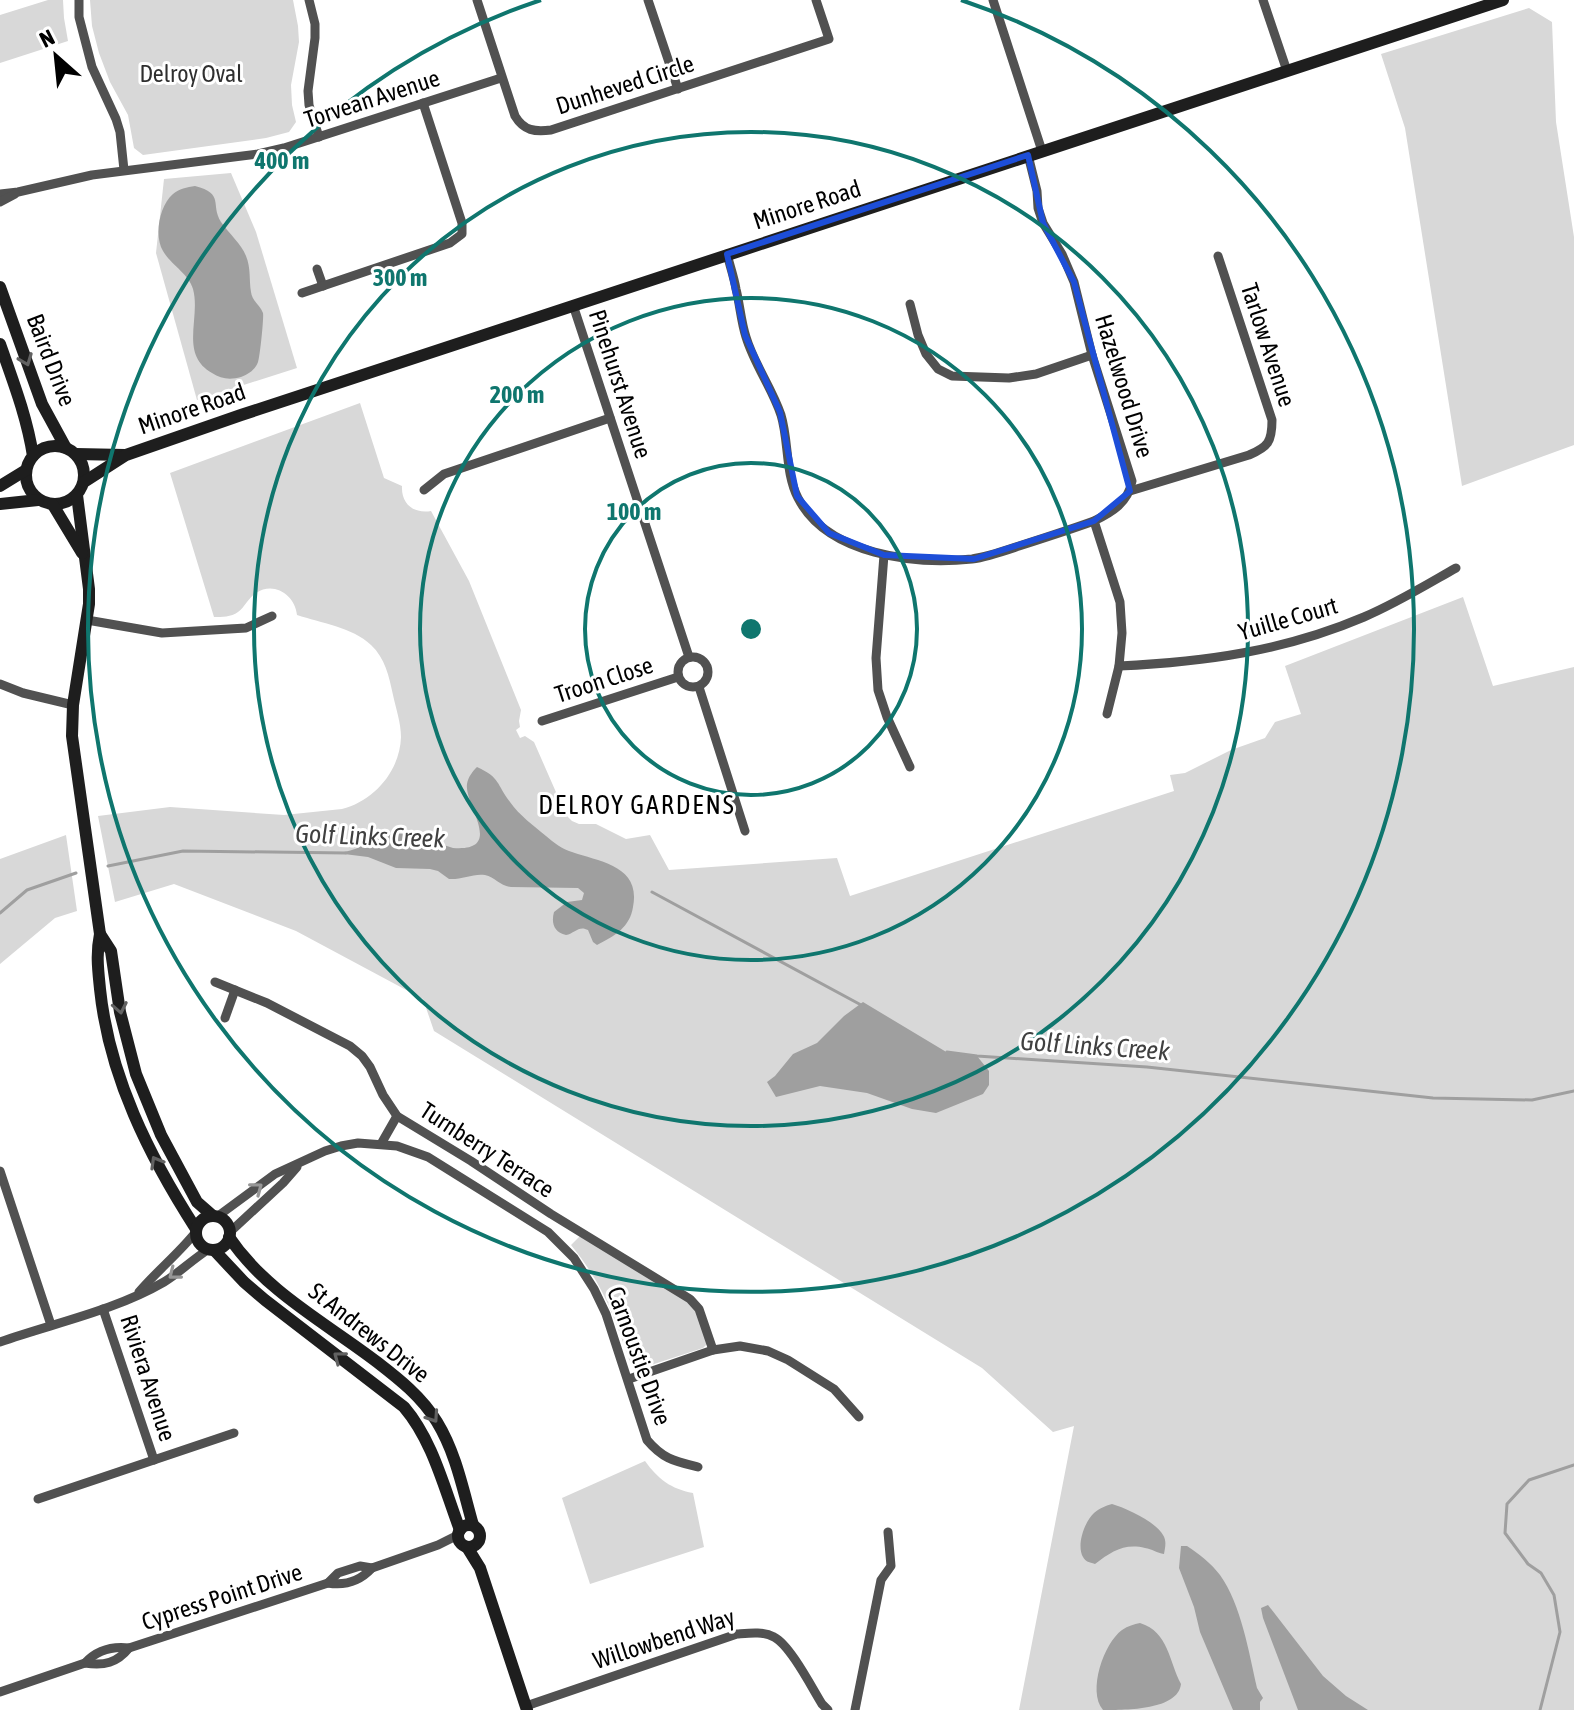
<svg xmlns="http://www.w3.org/2000/svg" width="1574" height="1710" font-family="'Asap Condensed',sans-serif">
  <rect width="100%" height="100%" fill="#fff"/>
  <!-- green -->
  <g fill="#d8d8d8">
    <path d="M48,0h15l1,18 4,23 -68,22v-48z"/>
    <path d="M90,0h203l5,26 1,16 -8,43 1,20 4,17 -7,10 -23,6 -123,17 -9,-7 -6,-33 -18,-33 -11,-29 -7,-27z"/>
    <path d="M1529,8l23,14 4,100 18,115v208l-112,41 -57,-358 -24,-74z"/>
    <path d="M231,173l25,59 41,136 -100,32 -41,-147 8,-74z"/>
    <path d="M360,403l24,75 18,8c-1,18 12,28 29,25l38,70 52,129 -2,11 1,6 -4,3 4,8 5,-2 9,6 32,73 6,6 7,3h17l30,15 24,-4 19,35 168,-12 13,38 324,-105 -4,-16 15,-2 46,-23 34,-12 10,-16 26,-8 -16,-48 178,-69 30,89 81,-19v1043h-555l55,-284 -21,6 -71,-64 -548,-337 -11,-32 -127,-68 -122,-47 -59,18 -17,-86 72,-9 114,8 58,-6c32,-8 58,-38 59,-72 0,-14 -5,-28 -8,-42 -4,-19 -8,-37 -22,-50 -19,-18 -50,-22 -74,-30 -2,-20 -23,-34 -41,-22 -8,5 -11,14 -18,19 -7,5 -16,5 -24,5l-44,-144z"/>
    <path d="M66,835l11,76 -22,7 -55,46v-105z"/>
    <path d="M581,1235l107,67 7,6 13,35 -5,5 -61,20 -8,-1 -4,-5c-16,-46 -27,-78 -59,-117z"/>
    <path d="M645,1461c13,18 26,28 48,32l11,54 -114,37 -28,-86z"/>
  </g>
  <!-- water -->
  <g fill="#9f9f9f">
    <path d="M195,186c30,8 15,18 26,36 8,12 20,21 25,34 5,12 3,24 5,36 1,9 9,13 12,21 1,4 -3,44 -5,49 -3,8 -9,12 -17,15 -11,3 -20,2 -29,-4 -33,-19 -11,-55 -19,-84 -4,-15 -22,-24 -30,-38 -9,-15 -4,-45 10,-57 6,-5 14,-7 22,-8z"/>
    <path d="M477,767c24,11 19,17 33,35 9,13 24,24 36,34 8,7 16,13 26,16 29,10 69,14 61,55 -3,20 -18,29 -36,38l-4,-3 -5,-12c-9,-5 -13,3 -22,5 -12,-3 -15,-12 -12,-23l13,-10 15,-2 2,-7 -6,-5 -67,-1c-11,-1 -16,-10 -26,-12 -11,-2 -24,5 -36,4l-11,-8 -8,-2 -34,-1 -28,-11 -24,-3v-2c18,-3 26,-12 41,-17 20,-6 49,7 68,13 53,4 11,-43 14,-64 1,-7 6,-13 10,-17z"/>
    <path d="M863,1002l85,51 29,3 12,15v14l-6,9 -47,19 -24,-4 -45,-16 -47,-7 -44,11 -9,-15 8,-6 18,-22 24,-11 27,-27z"/>
    <path d="M1112,1504c14,4 44,18 51,31 4,6 2,13 1,19 -7,-1 -12,-5 -19,-6 -21,-5 -34,4 -50,16 -6,-2 -9,-2 -12,-7 -7,-12 2,-36 11,-44 6,-5 11,-7 18,-9z"/>
    <path d="M1181,1546h6c12,8 24,17 33,29 21,29 29,78 37,113l6,10 -3,4v8h-27l-33,-78 -6,-25 -15,-39z"/>
    <path d="M1268,1605l55,71 23,20 22,14h-70l-35,-92 -2,-10z"/>
    <path d="M1140,1623c29,9 29,39 41,61 -3,26 -54,26 -78,26 -16,-19 1,-67 19,-80 6,-4 12,-6 18,-7z"/>
  </g>
  <g fill="none" stroke-linecap="round" stroke-linejoin="round">
    <!-- stream -->
    <g stroke="#9f9f9f" stroke-width="3">
      <path d="M108,866l75,-15 163,2"/>
      <path d="M652,892l211,114"/>
      <path d="M0,913l27,-23 49,-17"/>
      <path d="M947,1052l30,4 170,11 286,31 99,2 42,-9"/>
      <path d="M1540,1710l20,-78 -6,-37 -13,-22 -13,-9 -23,-31 2,-29 22,-24 45,-15"/>
    </g>
    <!-- street -->
    <g stroke="#515151" stroke-width="9">
      <path d="M79,0v17l13,50 24,52 4,13 4,38"/>
      <path d="M309,0l6,24v14l-7,53 1,14 10,32"/>
      <path d="M477,0l38,116c9,15 20,16 36,14l278,-91 -13,-39"/>
      <path d="M648,0l30,89"/>
      <path d="M993,0l49,151"/>
      <path d="M1263,0l24,71"/>
      <path d="M0,194l18,-2 74,-17 166,-21 26,-6 217,-70"/>
      <path d="M0,202l15,-8"/>
      <path d="M727,254c3,12 7,23 9,35 4,16 5,33 10,48 8,27 26,51 35,78 8,26 4,58 17,83 29,57 117,67 174,61 15,-2 32,-8 47,-13 25,-8 50,-16 75,-25 18,-9 34,-18 38,-40l-40,-126 -18,-73 -12,-28 -19,-31 -5,-15 -1,-17 -9,-36"/>
      <path d="M317,269l6,17"/>
      <path d="M302,293l148,-50 12,-9v-11l-39,-120"/>
      <path d="M910,304l8,31 8,19 12,15 14,7 57,2 27,-4 56,-19"/>
      <path d="M573,305l116,352"/>
      <path d="M424,490l20,-16 166,-56"/>
      <path d="M1130,491l119,-36c19,-8 23,-13 23,-35l-54,-164"/>
      <path d="M1094,521l26,81 2,31 -3,33 -12,48"/>
      <path d="M884,555l-8,103 2,32 9,27 23,50"/>
      <path d="M87,620l75,13 84,-5 26,-12"/>
      <circle cx="693" cy="672" r="15"/>
      <path d="M1119,666c86,-4 165,-15 245,-49 31,-13 62,-32 92,-49"/>
      <path d="M0,684l23,9 50,12"/>
      <path d="M699,687l46,144"/>
      <path d="M542,721l136,-44"/>
      <path d="M215,982l52,21 83,43 12,10 8,11 13,28 14,21 74,45 80,53 139,85 9,10 14,41"/>
      <path d="M225,1018l10,-28"/>
      <path d="M381,1144l16,-28"/>
      <path d="M0,1171l51,154"/>
      <path d="M218,1216l57,-42 50,-23 16,-5 17,-3 39,3 31,11 120,75 26,26 20,31 12,25 41,126c16,19 27,21 51,27"/>
      <path d="M230,1232l53,-49 14,-16"/>
      <path d="M139,1292c18,-21 39,-38 56,-59"/>
      <path d="M103,1309l51,151"/>
      <path d="M0,1342c54,-19 114,-31 164,-60 15,-9 29,-23 45,-33"/>
      <path d="M629,1379l84,-29 27,-4 28,5 20,9 46,29 25,28"/>
      <path d="M38,1499l196,-66"/>
      <path d="M328,1583l10,-10 22,-7 12,2 66,-23 20,-10"/>
      <path d="M85,1663c12,-13 27,-17 44,-15l199,-65c18,3 32,-2 44,-15"/>
      <path d="M0,1692l85,-29c19,3 32,0 44,-15"/>
      <path d="M526,1706l211,-72c12,-1 26,-3 37,3 16,8 38,51 48,67l6,6"/>
      <path d="M855,1710l26,-130 10,-14 -3,-34"/>
    </g>
    <!-- secondary -->
    <g stroke="#1e1e1e" stroke-width="12">
      <path d="M0,287l42,117 24,44"/>
      <path d="M0,344c13,37 27,73 33,112"/>
      <circle cx="55" cy="475" r="29"/>
      <path d="M76,454l49,1"/>
      <path d="M84,482l42,-27 115,-40 1262,-415"/>
      <path d="M0,486l26,-16"/>
      <path d="M77,495l12,94v15l-16,101 -1,31 28,198c-4,20 -2,35 0,55 9,87 49,167 96,240"/>
      <path d="M0,504l38,-4"/>
      <path d="M53,505l29,48"/>
      <path d="M100,934l11,17 9,61 16,62 25,61 36,67 16,14"/>
      <circle cx="213" cy="1233" r="17"/>
      <path d="M229,1237c36,54 97,86 148,125 22,17 45,35 60,60 19,31 26,68 36,103"/>
      <path d="M214,1250l30,32 21,18 139,107c29,34 40,81 56,123"/>
      <circle cx="469" cy="1536" r="11"/>
      <path d="M467,1547l13,21 47,142"/>
    </g>
  </g>
  <!-- one-way arrows -->
  <defs><path id="oneway-chevron" d="M-2-3.5L2.5 0L-2 3.5" fill="none" stroke-width="1.6" stroke-linecap="round" stroke-linejoin="round" transform="scale(2)"/></defs>
  <g stroke="#626262">
    <use href="#oneway-chevron" transform="translate(26 360) rotate(69)"/>
    <use href="#oneway-chevron" transform="translate(120 1008) rotate(79)"/>
    <use href="#oneway-chevron" transform="translate(156 1162) rotate(-120)"/>
    <use href="#oneway-chevron" transform="translate(339 1357) rotate(-143)"/>
    <use href="#oneway-chevron" transform="translate(433 1417) rotate(56)"/>
  </g>
  <g stroke="#979797">
    <use href="#oneway-chevron" transform="translate(257 1188) rotate(-37)"/>
    <use href="#oneway-chevron" transform="translate(174 1274) rotate(142)"/>
  </g>
  <!-- marked area -->
  <path fill="none" stroke="#1d4ed8" stroke-width="6" stroke-linejoin="round" d="M1028,155l15,68 31,59 56,209 -36,30 -120,38 -90,-4 -55,-22 -32,-37 -17,-84 -35,-77 -18,-81z"/>
  <!-- distance rings -->
  <g fill="none" stroke="#0f766e" stroke-width="4">
    <circle cx="751" cy="629" r="166"/>
    <circle cx="751" cy="629" r="331"/>
    <circle cx="751" cy="629" r="497"/>
    <path d="M961 0A663 663 0 1 1 541 0"/>
  </g>
  <g text-anchor="middle" stroke-width="6" stroke-linejoin="round" paint-order="stroke">
    <!-- park labels -->
    <g font-size="24" fill="#2f2f2f" stroke="#fff">
      <text x="191" y="82">Delroy Oval</text>
    </g>
    <!-- street labels -->
    <g font-size="24" fill="#000" stroke="#fff">
      <text transform="translate(625 85) rotate(-18)" y="8">Dunheved Circle</text>
      <text transform="translate(372 99) rotate(-18)" y="8">Torvean Avenue</text>
      <text transform="translate(807 205) rotate(-18)" y="8">Minore Road</text>
      <text transform="translate(1268 345) rotate(72)" y="8">Tarlow Avenue</text>
      <text transform="translate(51 360) rotate(69)" y="8">Baird Drive</text>
      <text transform="translate(620 384) rotate(72)" y="8">Pinehurst Avenue</text>
      <text transform="translate(1124 386) rotate(73)" y="8">Hazelwood Drive</text>
      <text transform="translate(192 409) rotate(-19)" y="8">Minore Road</text>
      <text transform="translate(1288 619) rotate(-16)" y="8">Yuille Court</text>
      <text transform="translate(604 680) rotate(-18)" y="8">Troon Close</text>
      <text transform="translate(487 1150) rotate(33)" y="8">Turnberry Terrace</text>
      <text transform="translate(369 1333) rotate(38)" y="8">St Andrews Drive</text>
      <text transform="translate(639 1356) rotate(70)" y="8">Carnoustie Drive</text>
      <text transform="translate(148 1378) rotate(72)" y="8">Riviera Avenue</text>
      <text transform="translate(222 1597) rotate(-18)" y="8">Cypress Point Drive</text>
      <text transform="translate(664 1639) rotate(-18)" y="8">Willowbend Way</text>
    </g>
    <!-- neighbourhood labels -->
    <g font-size="26" letter-spacing="2" fill="#000" stroke="#fff">
      <text x="637" y="814">DELROY GARDENS</text>
    </g>
    <!-- water labels -->
    <g font-size="26" font-style="italic" fill="#404040" stroke="#fff">
      <text transform="translate(370 836) rotate(2)" y="9">Golf Links Creek</text>
      <text transform="translate(1095 1046) rotate(4)" y="9">Golf Links Creek</text>
    </g>
  </g>
  <circle cx="751" cy="629" r="12" fill="#0f766e" stroke="#fff" stroke-width="4"/>
  <g font-size="24" text-anchor="middle" font-weight="bold" fill="#0f766e" stroke="#fff" stroke-width="6" stroke-linejoin="round" paint-order="stroke">
    <text x="282" y="169">400 m</text>
    <text x="400" y="286">300 m</text>
    <text x="517" y="403">200 m</text>
    <text x="634" y="520">100 m</text>
  </g>
  <!-- north arrow -->
  <g transform="translate(56 56) rotate(333)" stroke="#ffffff" stroke-width="6" paint-order="stroke">
  <path d="M0-6L14 30L0 20L-14 30Z" fill="#000000"/>
  <text y="-12" font-size="22" font-weight="bold" text-anchor="middle" fill="#000000">N</text>
  </g>
</svg>
